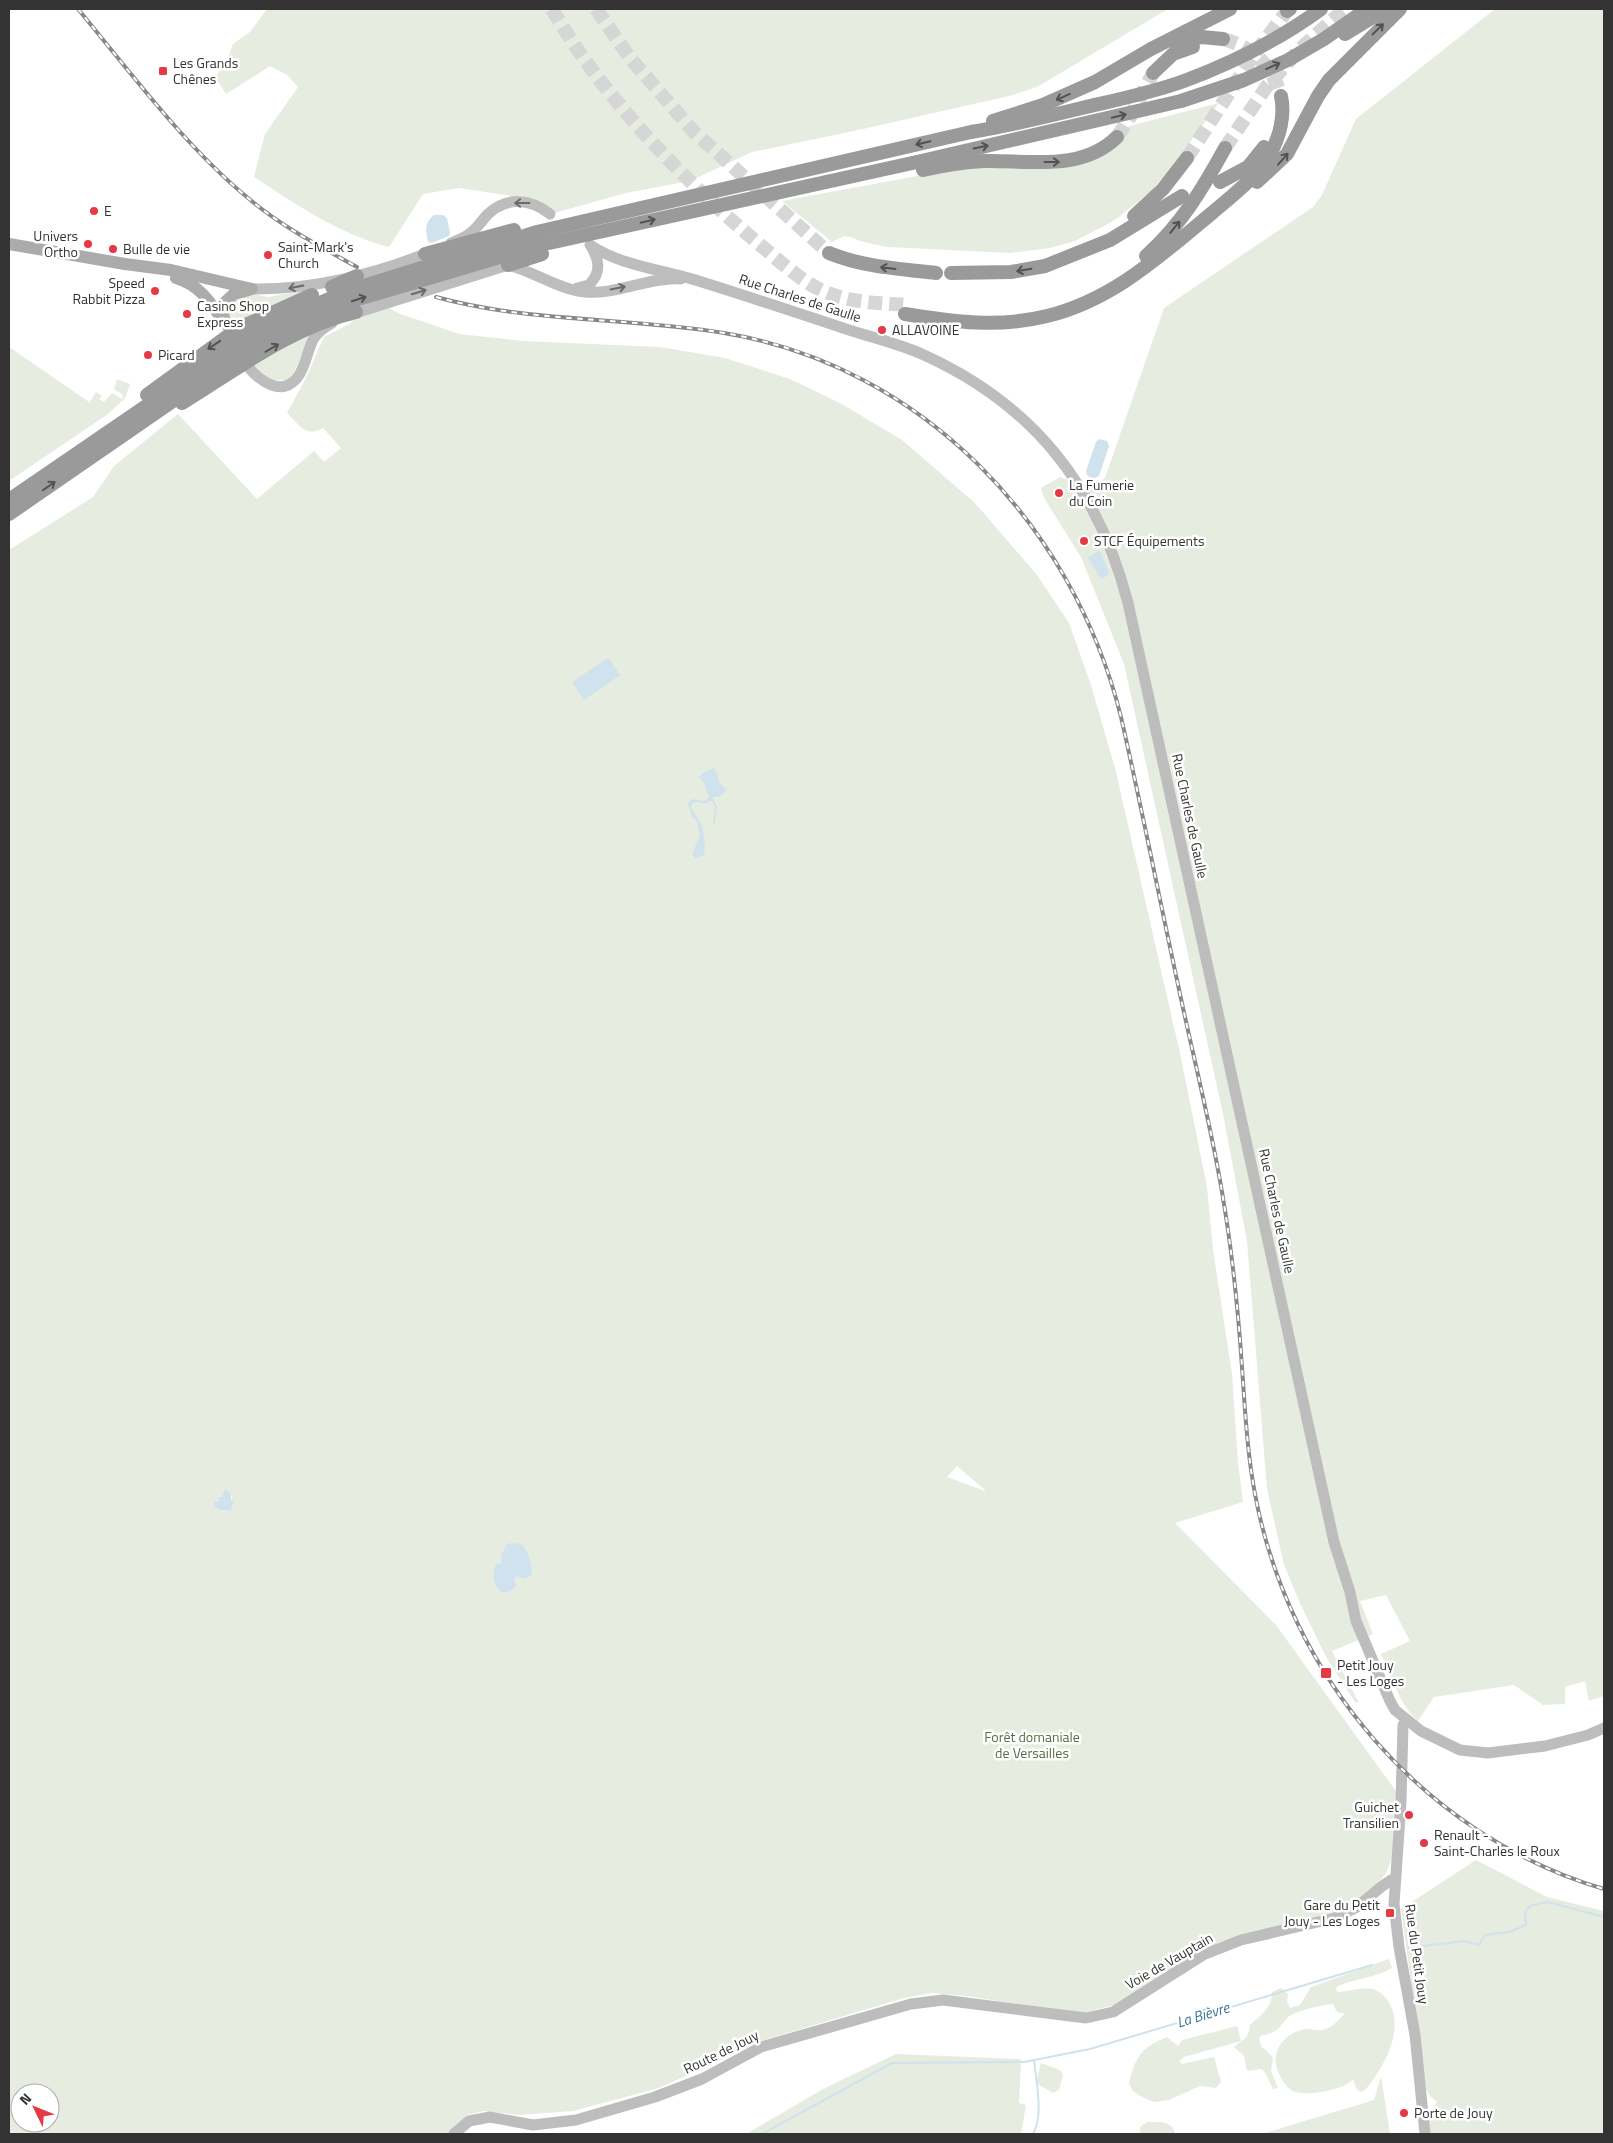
<svg xmlns="http://www.w3.org/2000/svg" width="1613" height="2143" font-family="'Titillium Web',sans-serif">
  <rect width="100%" height="100%" fill="#fff"/>
  <!-- green -->
  <g fill="#e6ecdf" fill-rule="evenodd">
    <path d="M267,9h901l-131,78 -28,9 -155,35 -102,21 -62,29 -64,12 -75,21 -20,-15 -72,-11 -36,6 -34,53c-50,-13 -92,-42 -135,-70l11,-43 33,-47 -11,-12 -17,-9 -44,28 -11,-17 11,-13 7,-20 17,-12z"/>
    <path d="M1495,9h109v1687l-15,5 -4,-20 -20,6v17l-22,1 -29,-20 -80,12 -16,24c-19,-17 -26,-44 -37,-67l29,-13 -24,-46 -26,6 13,33 -41,17 27,52 -4,-1 -29,-45 -26,-54 -16,-38 -17,-76 -20,-248 -24,-127 -99,-450 -43,-107 -37,-59 -3,-10 19,-11 31,11 14,-10 59,-170 149,-101 9,-12 34,-76z"/>
    <path d="M1219,103l-52,70 -17,19 -35,28 -40,21 -25,7 -40,5 -123,-6 -27,-6 -9,-4 -7,-1 -12,6 -50,-41 184,-34 111,-3c23,-5 41,-17 52,-38z"/>
    <path d="M312,289l-80,36 -6,-11v-6l19,-15 23,4z"/>
    <path d="M387,307l11,6 61,21 64,7 137,6 65,11 65,21 50,24 62,37 73,63 62,72 32,48 22,62 25,87 65,286 26,129 6,63 19,124 6,89 5,39 -68,21 101,102 122,169 -6,64 -5,13 -6,9 -33,29 -127,33 -107,63 -30,8 -28,-2 -88,-15 -37,-3 -27,5 -140,42 -105,48 -86,23 -55,4 -34,-4 -17,4 -20,19h-438v-1584l84,-53 21,-31 64,-52 79,85 57,-48 10,11 17,-14 -18,-20c-18,10 -23,-3 -36,-15l18,-33 19,-43 27,-14 8,-9zM957,1466l28,24v1l-38,-14zM225,1490l7,6 -2,15 -10,-1 -6,-8h3l5,-4zM20,2093h30v30h-30z"/>
    <path d="M314,329l-21,45 -6,6h-18l-17,-16z"/>
    <path d="M9,347l83,57 -2,-2 6,-10 6,4 -3,3 5,3 8,-9 10,6 1,-4 -9,-6 3,-10 13,5 -5,14 -17,16 -99,67z"/>
    <path d="M1476,1860l71,37 57,14v223h-177l-4,-24h9l5,-8 -7,-6 -4,-7 -25,-180z"/>
    <path d="M1389,1959l3,9c-18,11 -40,10 -57,20l3,4c11,-1 25,-5 35,-3 6,2 11,6 15,12 18,27 -4,66 -22,88l-4,3 -5,-2 -4,-11c-8,11 -45,17 -58,13 -9,-3 -18,-19 -19,-28 -3,-19 14,-34 32,-35 5,0 10,2 15,1 9,-2 16,-11 22,-16l-8,-2 -4,-8c-10,1 -39,7 -46,14 -9,10 -9,15 -25,17l-3,3 2,9 5,3 7,8 -2,13 7,17 -5,1 -9,-18 -3,-2 -14,2 -3,-15 -10,-9c10,-9 14,-6 16,-22 11,-10 22,-17 22,-33l9,-4 7,6 -1,8 3,6 10,-3 11,-18z"/>
    <path d="M1237,2026l4,15 -57,16 -5,4 3,3 32,-7 7,25 -5,6 -16,-2 -31,14 -15,2 -14,-6 -8,-6 -3,-7c7,-27 12,-35 38,-46l11,9 4,-6z"/>
    <path d="M896,2054l125,5 -2,44 7,2 -5,29h-275l79,-46z"/>
    <path d="M1041,2063l19,7 3,5 -4,15 -6,3 -17,-10z"/>
    <path d="M1381,2076l9,58h-128l112,-34z"/>
    <path d="M1147,2122c11,0 26,-2 28,12h-35v-7z"/>
  </g>
  <!-- water -->
  <g fill="#cfe2ee">
    <path d="M434,215h9l4,3 3,15 -1,3 -17,7 -4,-1c-2,-12 -4,-19 6,-27z"/>
    <path d="M1099,439l8,2 2,5 -10,30 -7,3 -5,-4 -1,-4 10,-29z"/>
    <path d="M1098,551l3,2 8,19 -2,4 -6,3 -13,-21z"/>
    <path d="M608,658l12,17 -36,25 -12,-18z"/>
    <path d="M714,768l2,5 2,-1c-2,9 3,12 8,18l-5,6 -9,1 5,9 -2,17h-2l2,-16 -4,-7 -5,3 -12,-1 -3,3c1,7 4,8 7,14 6,8 8,26 6,36l-9,3 -3,-4 8,-18 -3,-15 -5,-4 -4,-14 5,-4 11,2 5,-3 -5,-15 -5,-6 4,-4z"/>
    <path d="M225,1489l6,5v6l3,2 -4,9 -10,-1 -5,-3 -1,-5 5,-1v-4h3z"/>
    <path d="M507,1544c3,-1 10,-1 13,0 8,3 12,22 12,30l-6,5 -10,-3 -2,4 2,4c-2,7 -8,9 -14,8 -9,-6 -10,-18 -6,-28l6,-1 -1,-8z"/>
  </g>
  <g fill="none" stroke-linecap="round" stroke-linejoin="round">
    <!-- stream -->
    <g stroke="#cfe2ee" stroke-width="2">
      <path d="M1408,1948l56,-7 15,4 6,-10 24,-3 17,-7 -1,-13 5,-6 18,-4 56,15"/>
      <path d="M762,2134l130,-71 132,-1 66,-13 282,-84"/>
      <path d="M1033,2134c11,-19 3,-52 1,-74"/>
    </g>
    <!-- highway-tunnel -->
    <g stroke="#d6d6d6" stroke-width="14" stroke-dasharray="14 7" stroke-linecap="butt">
      <path d="M552,9c51,88 130,170 207,235 21,17 40,36 64,47 27,12 57,12 86,14"/>
      <path d="M596,9l34,49 64,74 135,121"/>
      <path d="M1223,39c31,8 49,27 58,57"/>
      <path d="M1117,137l13,-20 23,-44"/>
      <path d="M1225,148l42,-62 32,-36 46,-41"/>
      <path d="M1187,158l66,-102 34,-45"/>
    </g>
    <!-- secondary -->
    <g stroke="#bdbdbd" stroke-width="11">
      <path d="M451,243c6,-3 13,-5 18,-9 8,-5 13,-14 19,-20 19,-18 43,-15 62,0"/>
      <path d="M590,245c33,22 77,25 115,38 48,15 96,31 144,47 25,8 51,14 75,25 110,50 174,132 204,248l206,939 16,50 6,29 34,80 5,9 26,21 39,19 28,3 57,-7 43,-11 16,-7"/>
      <path d="M577,288l12,-3c13,-13 10,-25 2,-39"/>
      <path d="M252,289c59,1 125,-15 180,-38"/>
      <path d="M349,315l159,-50c26,6 49,24 77,27 32,3 63,-15 96,-13"/>
      <path d="M248,367c12,14 33,30 49,11 9,-11 10,-28 17,-40 5,-7 11,-11 18,-15"/>
      <path d="M1408,1721l-5,4 -2,77 -7,102 5,43 16,88 10,99"/>
      <path d="M454,2134l15,-13 21,-4 43,8 43,-5 79,-23 47,-18 59,-32 150,-43 32,-4 143,18 27,-6 90,-57 38,-15 94,-22 22,-11 24,-20 10,-7h4"/>
    </g>
    <!-- primary -->
    <g stroke="#ababab" stroke-width="12">
      <path d="M9,244l116,20 46,6 81,19"/>
      <path d="M176,278c24,7 35,25 49,46"/>
      <path d="M225,323l-2,-9 1,-11 10,-9 15,-4"/>
    </g>
    <!-- highway -->
    <g stroke="#9a9a9a" stroke-width="14">
      <path d="M1287,11l3,-2"/>
      <path d="M1345,34l41,-25"/>
      <path d="M1175,43l27,-6 21,2"/>
      <path d="M1153,73l20,-19 20,-7"/>
      <path d="M993,121l50,-16 52,-23 56,-33 79,-40"/>
      <path d="M923,170c21,-5 40,-8 61,-9 46,-1 97,11 133,-24"/>
      <path d="M1220,182l28,-15 16,-20"/>
      <path d="M1257,182l30,-28 31,-58 11,-16 71,-71"/>
      <path d="M1134,216l29,-27 24,-31"/>
      <path d="M829,253c34,14 71,16 107,20"/>
      <path d="M425,254l89,-24"/>
      <path d="M1146,256c35,-31 57,-68 79,-108"/>
      <path d="M508,265l34,-11"/>
      <path d="M951,273l60,-1 34,-6 65,-26 72,-44"/>
      <path d="M332,287l25,-11"/>
      <path d="M905,314c48,8 94,14 142,2 66,-16 114,-61 165,-103 21,-18 44,-35 58,-59 10,-17 15,-39 11,-58"/>
      <path d="M147,395l92,-67 73,-33"/>
      <path d="M182,403c55,-34 110,-76 174,-91"/>
      <path d="M9,500l222,-152 36,-23 84,-35 186,-58 434,-100c37,-6 74,-15 111,-24 34,-8 69,-15 102,-27 48,-18 96,-42 137,-72"/>
      <path d="M9,514l242,-167 46,-25 58,-22 185,-55 377,-83 264,-61 63,-21 44,-20 36,-21 43,-30"/>
    </g>
    <!-- rail casing -->
    <g stroke="#888" stroke-width="4">
      <g id="rail">
        <path d="M78,9c53,64 106,136 170,189 33,28 71,48 109,69"/>
        <path d="M436,297c94,26 192,20 288,36 199,33 349,192 397,384 21,92 39,185 59,277 14,66 31,132 42,198 10,58 16,116 20,175 3,42 5,85 13,127 34,183 169,342 349,395"/>
      </g>
    </g>
    <!-- rail -->
    <use href="#rail" stroke="#fff" stroke-width="2" stroke-dasharray="5.5" stroke-linecap="butt"/>
  </g>
  <!-- one-way arrows -->
  <defs><path id="oneway-shaft" d="M-6 0H5M1.5-3L5.5 0L1.5 3" fill="none" stroke-width="1.6" stroke-linecap="round" stroke-linejoin="round" transform="scale(1.25)"/></defs>
  <g stroke="#525252">
    <use href="#oneway-shaft" transform="translate(1378 29) rotate(-44)"/>
    <use href="#oneway-shaft" transform="translate(1273 66) rotate(-24)"/>
    <use href="#oneway-shaft" transform="translate(1063 97) rotate(156)"/>
    <use href="#oneway-shaft" transform="translate(1119 116) rotate(-13)"/>
    <use href="#oneway-shaft" transform="translate(923 143) rotate(167)"/>
    <use href="#oneway-shaft" transform="translate(981 147) rotate(-12)"/>
    <use href="#oneway-shaft" transform="translate(1283 159) rotate(-49)"/>
    <use href="#oneway-shaft" transform="translate(1052 162)"/>
    <use href="#oneway-shaft" transform="translate(648 221) rotate(-13)"/>
    <use href="#oneway-shaft" transform="translate(1175 227) rotate(-51)"/>
    <use href="#oneway-shaft" transform="translate(888 268) rotate(-173)"/>
    <use href="#oneway-shaft" transform="translate(1024 270) rotate(171)"/>
    <use href="#oneway-shaft" transform="translate(359 299) rotate(-18)"/>
    <use href="#oneway-shaft" transform="translate(214 345) rotate(146)"/>
    <use href="#oneway-shaft" transform="translate(272 348) rotate(-30)"/>
    <use href="#oneway-shaft" transform="translate(49 486) rotate(-35)"/>
  </g>
  <g stroke="#6a6a6a">
    <use href="#oneway-shaft" transform="translate(522 203) rotate(-180)"/>
    <use href="#oneway-shaft" transform="translate(296 287) rotate(169)"/>
    <use href="#oneway-shaft" transform="translate(618 288) rotate(-12)"/>
    <use href="#oneway-shaft" transform="translate(419 292) rotate(-17)"/>
  </g>
  <!-- markers -->
  <g fill="#e63946" stroke="#fff" stroke-width="2">
    <rect x="158" y="66" width="10" height="10" rx="2.5"/>
    <circle cx="94" cy="211" r="5"/>
    <circle cx="88" cy="244" r="5"/>
    <circle cx="113" cy="249" r="5"/>
    <circle cx="268" cy="255" r="5"/>
    <circle cx="155" cy="291" r="5"/>
    <circle cx="187" cy="314" r="5"/>
    <circle cx="882" cy="330" r="5"/>
    <circle cx="148" cy="355" r="5"/>
    <circle cx="1059" cy="493" r="5"/>
    <circle cx="1084" cy="541" r="5"/>
    <rect x="1320" y="1667" width="12" height="12" rx="2.5"/>
    <circle cx="1409" cy="1815" r="5"/>
    <circle cx="1424" cy="1843" r="5"/>
    <rect x="1385" y="1908" width="10" height="10" rx="2.5"/>
    <circle cx="1404" cy="2113" r="5"/>
  </g>
  <g text-anchor="middle" stroke-width="5" stroke-linejoin="round" paint-order="stroke">
    <!-- poi labels -->
    <g font-size="14" fill="#333" stroke="#fff" text-anchor="start">
      <text x="173" y="68">Les Grands<tspan x="173" dy="16">Chênes</tspan></text>
      <text x="104" y="216">E</text>
      <text x="78" y="241" text-anchor="end">Univers<tspan x="78" dy="16">Ortho</tspan></text>
      <text x="278" y="252">Saint-Mark's<tspan x="278" dy="16">Church</tspan></text>
      <text x="123" y="254">Bulle de vie</text>
      <text x="145" y="288" text-anchor="end">Speed<tspan x="145" dy="16">Rabbit Pizza</tspan></text>
      <text x="197" y="311">Casino Shop<tspan x="197" dy="16">Express</tspan></text>
      <text x="892" y="335">ALLAVOINE</text>
      <text x="158" y="360">Picard</text>
      <text x="1069" y="490">La Fumerie<tspan x="1069" dy="16">du Coin</tspan></text>
      <text x="1094" y="546">STCF Équipements</text>
      <text x="1337" y="1670">Petit Jouy<tspan x="1337" dy="16">- Les Loges</tspan></text>
      <text x="1399" y="1812" text-anchor="end">Guichet<tspan x="1399" dy="16">Transilien</tspan></text>
      <text x="1434" y="1840">Renault -<tspan x="1434" dy="16">Saint-Charles le Roux</tspan></text>
      <text x="1380" y="1910" text-anchor="end">Gare du Petit<tspan x="1380" dy="16">Jouy - Les Loges</tspan></text>
      <text x="1414" y="2118">Porte de Jouy</text>
    </g>
    <!-- street labels -->
    <g font-size="14" fill="#333" stroke="#fff">
      <text transform="translate(800 298) rotate(18)" y="5">Rue Charles de Gaulle</text>
      <text transform="translate(1190 816) rotate(78)" y="5">Rue Charles de Gaulle</text>
      <text transform="translate(1277 1211) rotate(78)" y="5">Rue Charles de Gaulle</text>
      <text transform="translate(1417 1954) rotate(82)" y="5">Rue du Petit Jouy</text>
      <text transform="translate(1169 1961) rotate(-30)" y="5">Voie de Vauptain</text>
      <text transform="translate(721 2052) rotate(-26)" y="5">Route de Jouy</text>
    </g>
    <!-- park labels -->
    <g font-size="14" fill="#56703f" stroke="#fff">
      <text x="1032" y="1742">Forêt domaniale<tspan x="1032" dy="16">de Versailles</tspan></text>
    </g>
    <!-- water labels -->
    <g font-size="15" font-style="italic" fill="#3f7597" stroke="#fff">
      <text transform="translate(1203 2015) rotate(-17)" y="5">La Bièvre</text>
    </g>
  </g>
  <!-- border -->
  <rect width="1613" height="2143" fill="none" stroke="#333333" stroke-width="20"/>
  <!-- north arrow -->
  <g transform="translate(35 2108) rotate(313)"><circle r="24" fill="#ffffff" stroke="#adadad"/>
  <path d="M0-4L9 19L0 12L-9 19Z" fill="#e63946"/>
  <text y="-8" font-size="14" font-weight="bold" text-anchor="middle" fill="#333333">N</text>
  </g>
</svg>
